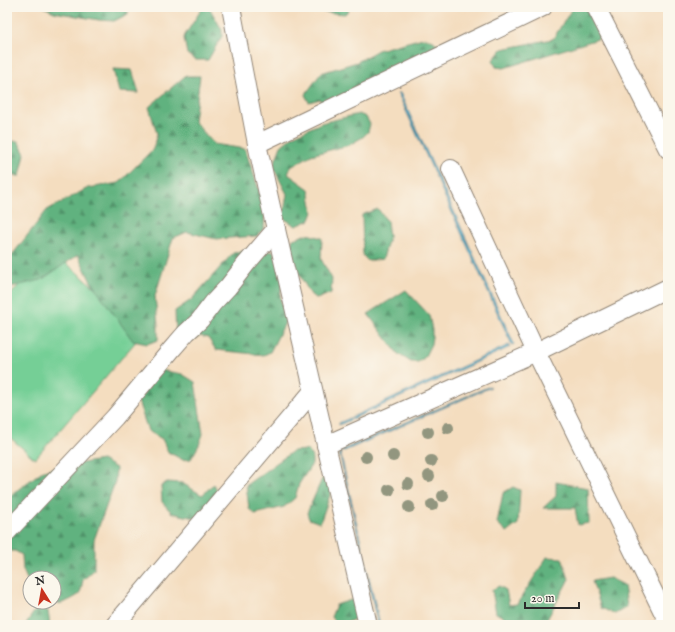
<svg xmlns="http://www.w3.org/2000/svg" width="675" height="632" font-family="'IM FELL English',serif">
  <defs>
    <pattern id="forest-firs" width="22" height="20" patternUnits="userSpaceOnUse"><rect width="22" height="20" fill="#60b27f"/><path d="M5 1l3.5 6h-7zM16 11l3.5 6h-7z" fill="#4f9168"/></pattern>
    <pattern id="water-waves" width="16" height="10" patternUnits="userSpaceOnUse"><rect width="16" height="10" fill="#58b9d6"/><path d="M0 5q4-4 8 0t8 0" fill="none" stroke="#4997ae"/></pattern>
  </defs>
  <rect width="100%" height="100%" fill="#fbf7ec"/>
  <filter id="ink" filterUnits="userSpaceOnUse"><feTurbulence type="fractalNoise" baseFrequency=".025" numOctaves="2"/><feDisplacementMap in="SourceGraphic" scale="8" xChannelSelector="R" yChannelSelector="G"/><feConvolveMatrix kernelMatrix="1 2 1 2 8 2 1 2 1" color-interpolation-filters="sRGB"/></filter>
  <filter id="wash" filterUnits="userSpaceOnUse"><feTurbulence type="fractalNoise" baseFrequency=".012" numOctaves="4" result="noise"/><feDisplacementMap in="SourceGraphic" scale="16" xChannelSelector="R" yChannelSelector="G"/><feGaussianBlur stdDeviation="0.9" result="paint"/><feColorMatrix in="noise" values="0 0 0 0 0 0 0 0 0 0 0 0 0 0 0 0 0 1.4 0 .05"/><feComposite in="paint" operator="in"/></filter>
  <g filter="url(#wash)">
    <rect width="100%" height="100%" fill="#f4ddbf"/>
    <!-- grass -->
    <path fill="#75cf96" stroke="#507d60" d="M50,249l95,82 -110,128 -28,-24v-136z"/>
    <!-- forest -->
    <g fill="url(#forest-firs)" stroke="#466e55">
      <path d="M44,7h84v7l-14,7 -15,-1 -45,-8z"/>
      <path d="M203,7h6l13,23v6l-14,24h-12l-9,-6 -3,-16 1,-3z"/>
      <path d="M317,7h35l-7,7 -22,-2z"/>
      <path d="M573,7h32l1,2 -8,30 -94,29 -8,-1 -3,-7 9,-11 51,-10z"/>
      <path d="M423,38l9,2 6,5 -1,7 -9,8 -47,14 -21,11 -35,27 -5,-13 -11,3 -4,-7 16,-22 36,-11 21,-12z"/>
      <path d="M113,69l19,1 7,23 -20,-1z"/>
      <path d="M185,76h15l-6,45 20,23 31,5 20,59 -1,20 -3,4 -4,4 -41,3 -29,-7 -14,6 -18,58 3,29v15l-11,4 -14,-3 -42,-59 -13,-27 -37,25 -30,7c-5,-10 -5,-17 -2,-28l38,-49 41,-22 31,-5 34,-34 4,-15 -8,-27z"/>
      <path d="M359,114l7,3 4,7 -2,8 -5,5 -14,8 -38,10 -20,12 -3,7 21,15 4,23 -3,8 -14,6 -13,-8 4,-24 -14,-27 8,-21 12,-10 28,-13z"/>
      <path d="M18,141l7,13 -5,22 -13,-1v-33z"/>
      <path d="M378,209l9,12 2,16 -6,22 -15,2 -5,-5 -1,-41z"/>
      <path d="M307,234l15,4 -1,21 11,20 -1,14 -14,6 -6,-4 -24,-42 6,-14z"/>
      <path d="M258,249l16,3 9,23 -3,23 7,21 -17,33 -6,3 -48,-5 -8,-12 -8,-2 -19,10 -5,-6 -1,-29 16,-11 42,-47z"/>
      <path d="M406,290l23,25 3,15v7l-1,7 -7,14 -6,4h-7l-13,-8 -30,-40z"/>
      <path d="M160,370l22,4 13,8 8,52 -4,11 -8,14 -8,1 -15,-8 -6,-13 -14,-8 -10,-30z"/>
      <path d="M308,450l4,7v7l-13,20 -4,14 -11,9 -29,7 -6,-5 -3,-24 47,-34z"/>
      <path d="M102,460l14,8 -1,14 -21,58v30l-11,10 -3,14c-8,5 -20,13 -30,8h4v-24h-24v8l-7,-16 -1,-15 -7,-4h-8v-53l34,-26 15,-5z"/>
      <path d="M332,474l3,7 -15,42 -11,-4 -2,-6 15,-34z"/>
      <path d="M167,482l15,1 20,12 12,-11 5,11 -16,25 -31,-7 -10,-11 -1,-16z"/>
      <path d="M556,482l32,6 1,35 -11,2 -3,-17h-32l13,-12z"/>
      <path d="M513,487l7,3 -2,34 -11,8 -10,-9 6,-30z"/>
      <path d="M547,557l15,1 7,21 -25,46h-28l-1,-2 -19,-10 -4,-23 7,-4 7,4 3,15 8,-1z"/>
      <path d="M610,578l14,7 3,22 -12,7 -14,-6 -9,-27z"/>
      <path d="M357,598l8,17 -25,10h-3l-6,-8 5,-12z"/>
      <path d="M41,608l7,3 2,14h-25l9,-13z"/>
    </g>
    <!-- water -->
    <g fill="url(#water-waves)" stroke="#427280">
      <path d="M398,93h2l114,251 -2,1z"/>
      <path d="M509,345l1,2 -171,78v-2z"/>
      <path d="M490,386l1,1 -149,65v-2z"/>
      <path d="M340,451l40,174h-2l-39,-173z"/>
    </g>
  </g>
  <g filter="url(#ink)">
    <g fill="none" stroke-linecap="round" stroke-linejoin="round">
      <!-- street casing -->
      <g stroke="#908475" stroke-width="20">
        <g id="street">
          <path d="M231,7l26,137 20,90 91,391"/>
          <path d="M596,7l72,142"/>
          <path d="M257,144l286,-137"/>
          <path d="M451,169l85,183 132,270"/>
          <path d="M326,445l210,-93 132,-64"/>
          <path d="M7,532l108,-115 57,-68 14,-16 14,-13 13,-17 15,-16 18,-23 30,-35"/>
          <path d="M115,625l198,-234"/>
        </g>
      </g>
      <!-- street -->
      <use href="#street" stroke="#fff" stroke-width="18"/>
    </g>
    <!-- trees -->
    <g fill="#92967f">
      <circle cx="448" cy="428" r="6"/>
      <circle cx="428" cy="432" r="6"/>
      <circle cx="393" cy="456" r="6"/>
      <circle cx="366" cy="457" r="6"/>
      <circle cx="431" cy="461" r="6"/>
      <circle cx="429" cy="476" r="6"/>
      <circle cx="408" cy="484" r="6"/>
      <circle cx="389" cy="490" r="6"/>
      <circle cx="443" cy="496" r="6"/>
      <circle cx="432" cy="505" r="6"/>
      <circle cx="409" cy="507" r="6"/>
    </g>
  </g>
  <!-- margin -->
  <rect width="675" height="632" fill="none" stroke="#fbf7ec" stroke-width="24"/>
  <!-- north arrow -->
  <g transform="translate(42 590) rotate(349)"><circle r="19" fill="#fbf7ec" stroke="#a8a59f"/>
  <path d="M0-3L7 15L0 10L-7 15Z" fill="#c8321e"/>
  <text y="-6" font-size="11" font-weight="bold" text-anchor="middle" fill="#2b2b2b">N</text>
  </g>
  <!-- scale -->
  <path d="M525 602v6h54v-6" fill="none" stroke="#2b2b2b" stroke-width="2"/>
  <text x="531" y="602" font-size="12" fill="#2b2b2b" stroke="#fbf7ec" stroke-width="3" paint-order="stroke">20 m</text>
</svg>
